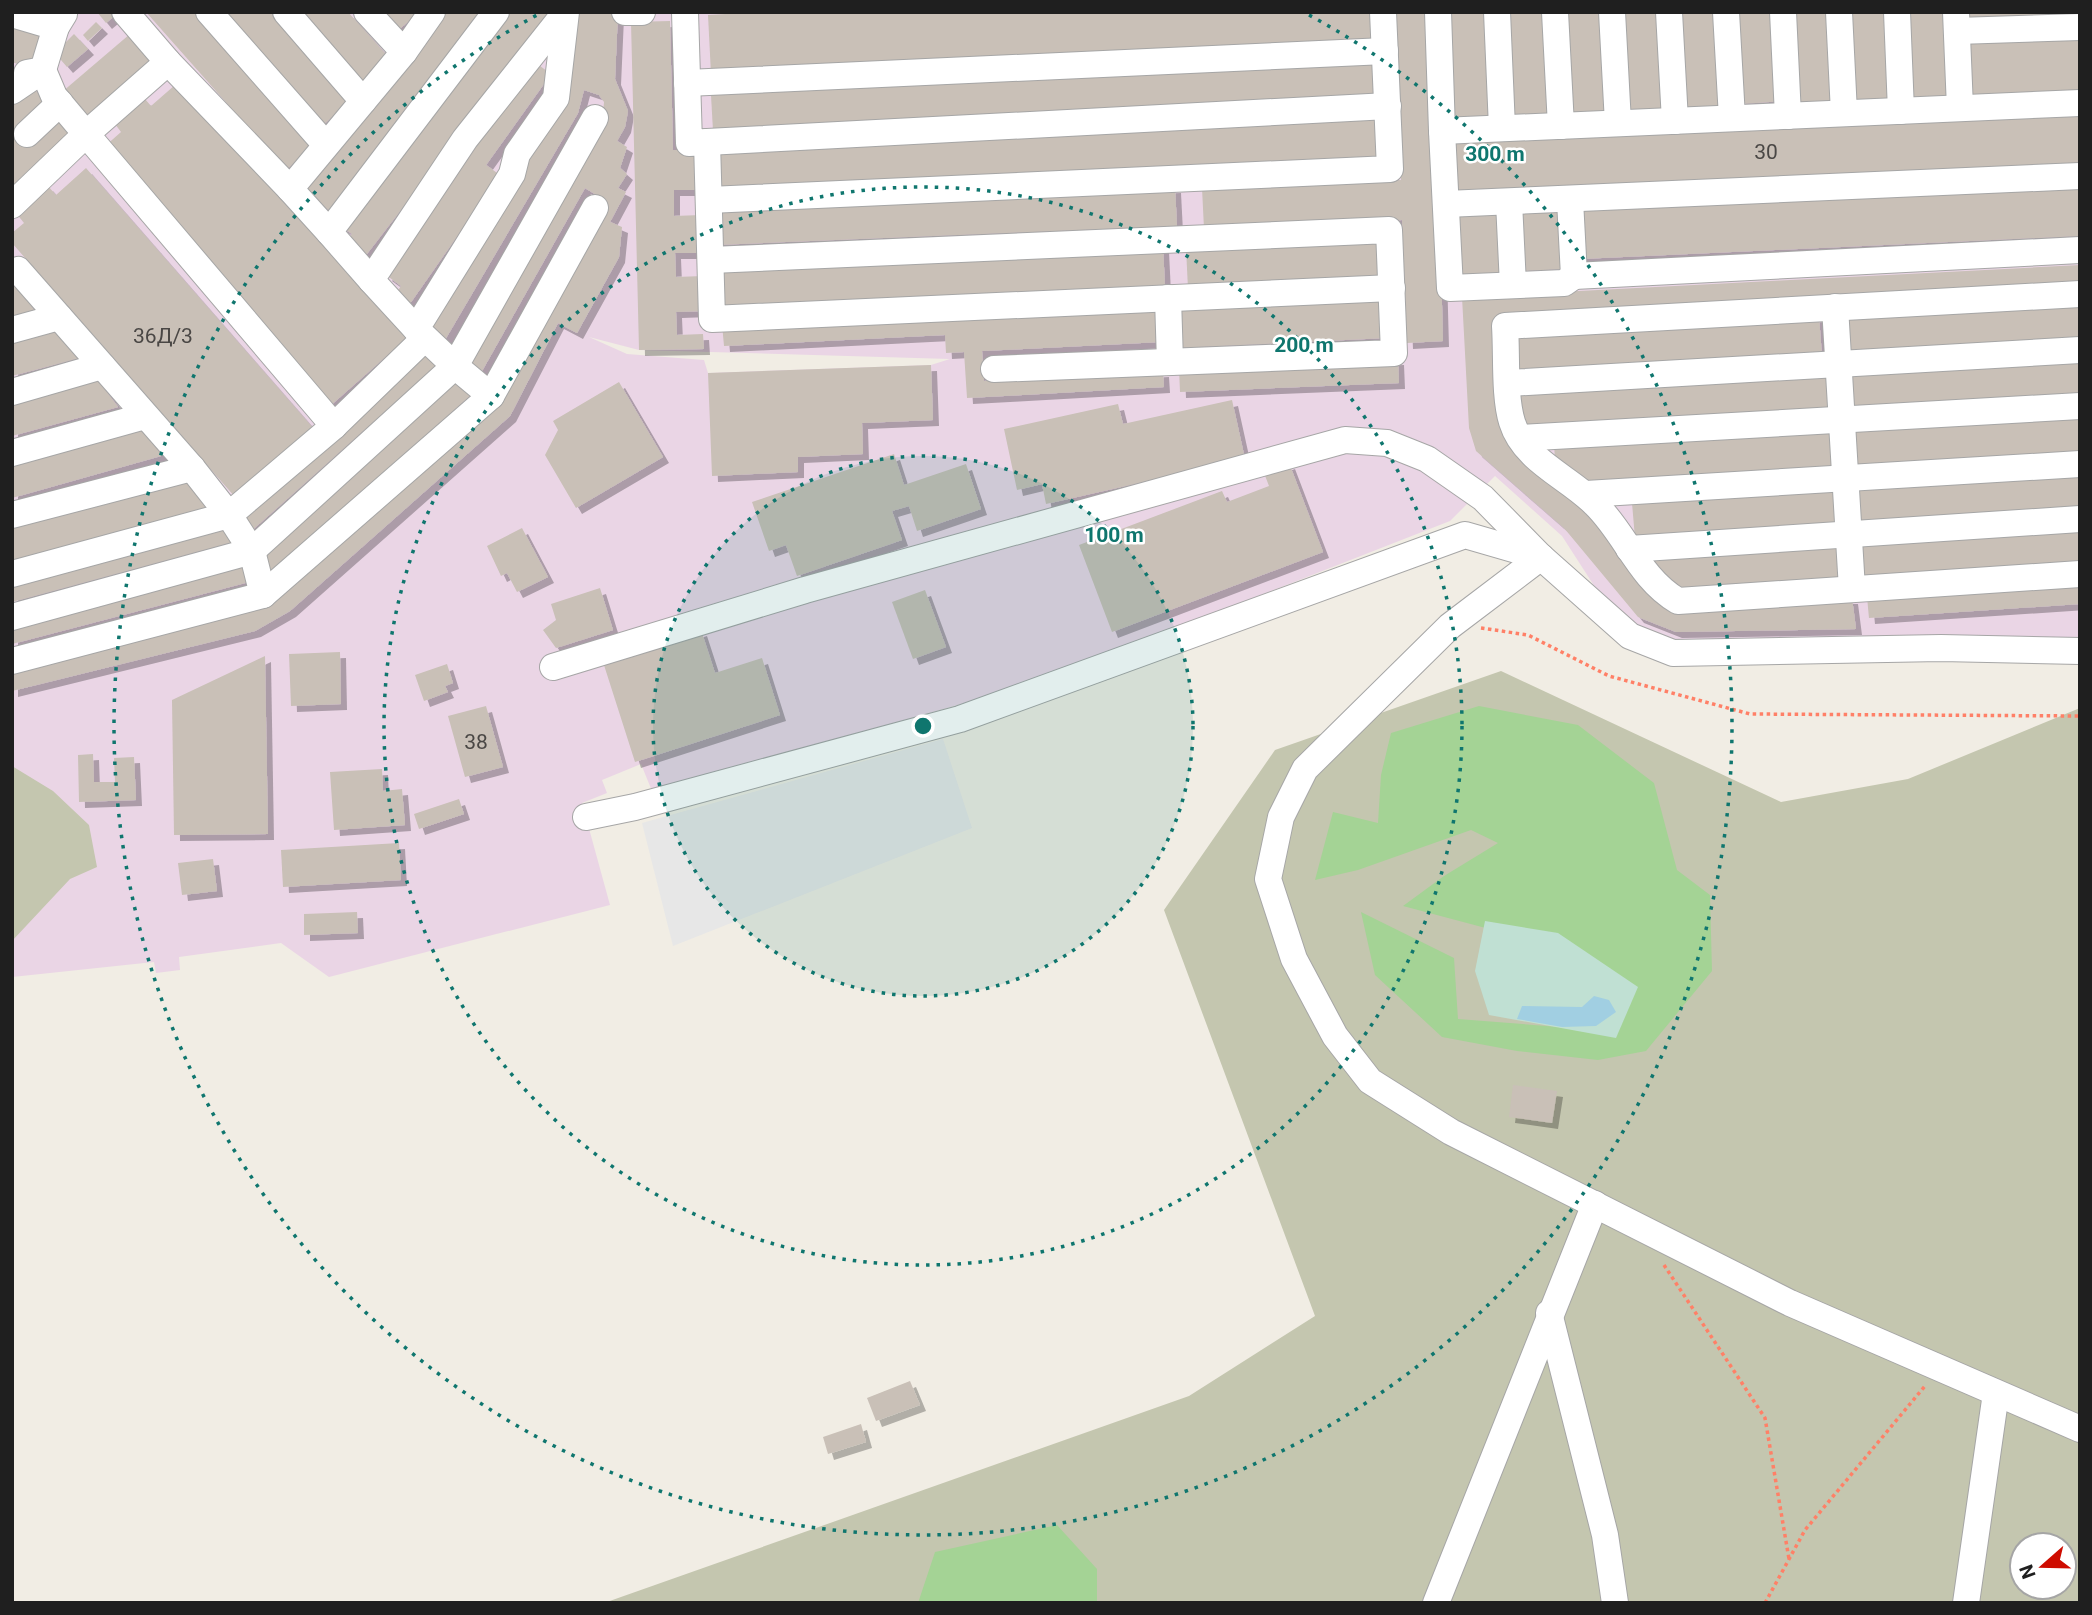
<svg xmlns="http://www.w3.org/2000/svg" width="2092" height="1615" font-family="Roboto,sans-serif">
  <defs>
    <filter id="shadow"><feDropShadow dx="6" dy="6" stdDeviation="0" flood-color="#0004"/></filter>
  </defs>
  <rect width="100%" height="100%" fill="#f1ede4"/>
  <!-- industrial -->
  <path fill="#ead5e5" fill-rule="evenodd" d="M12,12h2068v629h-404l-45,-18 -29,-25 -40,-62 -67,-60 -45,45 -414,162 -384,108 -11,-27 -39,16 5,13 -25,10 28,102 -281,72 -48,-34 -102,14 1,13 -24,3 -2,-11 -142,15zM589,337l50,13 311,9 -19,6 -223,8 -4,-13 -77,-6z"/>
  <!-- construction -->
  <g fill="#c4c6af" fill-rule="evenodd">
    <path d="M1501,671l280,131 127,-23 172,-71v895h-1476l585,-207 126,-80 -151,-406 111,-160zM2022,1545h42v42h-42z"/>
    <path d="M12,766l41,25 36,34 8,42 -27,12 -58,62z"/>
  </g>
  <!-- forest -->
  <g fill="#a4d395">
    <path d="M1479,706l99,19 76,58 23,87 33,25 2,76 -66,80 -48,9 -81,-9 -75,-14 -67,-62 -14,-63 93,46 4,61 152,12 -19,-75 -188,-50 41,-30 54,-33 -27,-13 -113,40 -43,10 18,-68 45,11 3,-48 10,-42z"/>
    <path d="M1057,1525l40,44v34h-179l17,-51z"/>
  </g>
  <!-- wetland -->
  <path fill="#c0e0d3" d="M1485,921l73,12 80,54 -22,51 -127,-23 -14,-44z"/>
  <!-- parking -->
  <path fill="#e7e7e7" d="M943,739l29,89 -299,118 -31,-123z"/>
  <!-- water -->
  <path fill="#a1cfe2" d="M1594,996l15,4 7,12 -20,14 -34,1 -45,-8 5,-13 60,1z"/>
  <!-- building -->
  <g fill="#c9c0b7" filter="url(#shadow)">
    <path d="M97,12h22l-13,11z"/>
    <path d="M146,12h51l117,133 -28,25z"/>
    <path d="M222,12h50l79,88 -28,25z"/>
    <path d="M296,12h52l43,48 -30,26z"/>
    <path d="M376,12h43l-25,22z"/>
    <path d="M439,12h48l-156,200 -33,-25z"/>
    <path d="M506,12h48l-191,247 -19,-15 8,-10 -11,-8z"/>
    <path d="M575,12h43l-3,67 13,32 -3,16 -8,14 10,6 -7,21 7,6 -9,14 8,4 -16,30 12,5 -3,30 -42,76 -19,-10 -48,93 -220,195 -35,20 -243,60v-23l232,-61 247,-206 112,-202 -18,-11 -103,183 -18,-11 139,-247 1,-11 -5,-7 -15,-5 -6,23 -136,232 -18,-13 135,-235z"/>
    <path d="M760,12h612l1,27 -662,35 -3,-59z"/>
    <path d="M1393,12h41l9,329 -36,2 -5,-123 -198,9 -2,-41 199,-8z"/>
    <path d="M1448,12h41l6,106 -41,2z"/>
    <path d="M1504,12h42l6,104 -42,3z"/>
    <path d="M1562,12h41l6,103 -41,2z"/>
    <path d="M1619,12h42l5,97 -41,3z"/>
    <path d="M1677,12h42l5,95 -41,3z"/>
    <path d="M1735,12h42l5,89 -42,3z"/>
    <path d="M1790,12h41l6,90 -42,3z"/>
    <path d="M1848,12h42l5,86 -42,3z"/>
    <path d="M1905,12h42l4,84 -41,2z"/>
    <path d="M1968,12h112v4l-112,6z"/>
    <path d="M670,21l3,129h25l1,40h-25v26l27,-1 1,38h-27l1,24 27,-1 1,35 -28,1 1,23 26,-1 1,15 -65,1 -8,-328z"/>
    <path d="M12,22l31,11 -12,36 -19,-7z"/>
    <path d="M96,22l6,6 -14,13 -5,-6z"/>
    <path d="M137,28l24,27 -75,65 -24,-28z"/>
    <path d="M74,34l14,15 -21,18 -12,-14z"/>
    <path d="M2080,34v59l-110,6 -3,-60z"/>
    <path d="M1375,60l2,36 -664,35 -2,-36z"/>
    <path d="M536,63l15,11 -65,91 14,10 -91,130 -14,-10 6,-9 -15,-11 81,-123z"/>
    <path d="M183,78l225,259 -78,69 -226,-259 17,-15 -6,-8 30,-25 6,7z"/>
    <path d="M31,85l46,54 -65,60v-99z"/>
    <path d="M2080,109v55l-625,31 -3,-55z"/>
    <path d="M1375,114l2,42 -662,33 -2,-41z"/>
    <path d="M86,168l227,260 -78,69 -223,-254v-10l12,-10 -8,-10 31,-28 9,10z"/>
    <path d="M1175,187l2,39 -462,19 -2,-39z"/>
    <path d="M2080,187v49l-500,23 -3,-49z"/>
    <path d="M1560,209l5,60 -42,2 -4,-59z"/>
    <path d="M1500,214l4,60 -43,3 -5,-60z"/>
    <path d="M1383,237l2,41 -197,11 -2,-41z"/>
    <path d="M1163,246l2,41 -445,23 -2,-41z"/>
    <path d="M2080,265v20l-583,30 10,128 82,65 67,89 196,1 4,31 -180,3 -38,-15 -74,-89 -88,-77 -7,-23 -7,-131z"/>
    <path d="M14,278l20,32 -22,7v-38z"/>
    <path d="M1384,296l2,42 -208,10 -2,-41z"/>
    <path d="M1158,301l3,41 -179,9 2,30 179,-10 1,16 -197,11 -3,-46 -18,1 -1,-18 -221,11 -2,-22z"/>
    <path d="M2080,302v36l-234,14 -2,-35z"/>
    <path d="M1819,316l3,41 -310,18 -2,-40z"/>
    <path d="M57,324l26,33 -71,19v-39z"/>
    <path d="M423,350l13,16 -187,167 -13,-15z"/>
    <path d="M2080,358v36l-230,14 -3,-36z"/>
    <path d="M1398,359l1,24 -219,9 -1,-24z"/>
    <path d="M931,365l2,55 -71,3 1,31 -65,3v15l-86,4 -4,-103z"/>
    <path d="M1826,370l3,40 -309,19 -3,-41z"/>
    <path d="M94,375l24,32 -106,29v-38z"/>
    <path d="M455,375l17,19 -199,179 -18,-19z"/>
    <path d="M619,382l44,75 -87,51 -31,-53 13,-25 -5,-9z"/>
    <path d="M1232,400l13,59 -199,45 -4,-20 -25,6 -13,-61 114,-25 5,20z"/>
    <path d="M2080,418v35l-229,15 -2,-36z"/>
    <path d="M144,425l24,29 -156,44v-37z"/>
    <path d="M1837,428l2,40 -263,15 -21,-22 -1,-18z"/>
    <path d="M894,454l10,31 62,-21 15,45 -64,22 -8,-25 -17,5 10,29 -105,36 -11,-31 -17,6 -17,-49z"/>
    <path d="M1289,463l34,89 -211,80 -33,-87 143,-54 5,11 42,-16 -5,-13z"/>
    <path d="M2080,472v36l-225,14 -3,-36z"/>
    <path d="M185,479l24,29 -197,53v-37z"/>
    <path d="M1840,488l2,35 -207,15 -3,-35z"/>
    <path d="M232,523l5,18 -225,61v-20z"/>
    <path d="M2080,527v35l-217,14 -2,-36z"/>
    <path d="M522,528l26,49 -31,15 -10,-19 -6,3 -14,-30z"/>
    <path d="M1847,539l2,40 -180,11 -15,-13 -1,-25z"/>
    <path d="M244,561l5,21 -237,62v-22z"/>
    <path d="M2080,582v22l-211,14 -2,-21z"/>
    <path d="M600,588l13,42 -57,18 -13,-18 13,-10 -5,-16z"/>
    <path d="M925,590l21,57 -33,12 -21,-57z"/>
    <path d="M701,630l14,43 47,-15 18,57 -145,47 -32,-100z"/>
    <path d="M340,652l1,52 -50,2 -2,-52z"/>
    <path d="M265,656l3,178 -94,1 -2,-135z"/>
    <path d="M447,664l6,19 -8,3 3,6 -24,9 -9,-26z"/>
    <path d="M486,706l17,61 -38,10 -17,-61z"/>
    <path d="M93,754l1,28h21l-1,-24 20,-1 2,43 -57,2 -1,-47z"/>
    <path d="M382,769l1,22 19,-2 3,36 -71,5 -4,-58z"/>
    <path d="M459,799l5,15 -45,15 -5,-15z"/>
    <path d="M399,843l2,37 -118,7 -2,-37z"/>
    <path d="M213,859l4,32 -35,4 -4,-32z"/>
    <path d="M357,912l1,21 -54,2v-21z"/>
    <path d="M1513,1085l44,6 -5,32 -43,-6z"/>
    <path d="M910,1381l10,24 -44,16 -9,-23z"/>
    <path d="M861,1424l5,18 -38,12 -5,-17z"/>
  </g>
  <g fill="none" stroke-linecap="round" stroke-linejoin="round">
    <!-- minor casing -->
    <g stroke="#a6a6a6" stroke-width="28">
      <g id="minor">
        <path d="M125,12l43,50 122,127"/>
        <path d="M209,12l117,133"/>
        <path d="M286,12l77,89"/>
        <path d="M367,12l37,40 28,-40"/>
        <path d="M625,12h17"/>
        <path d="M685,12l4,131 18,-1 5,177 680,-31"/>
        <path d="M1438,12l4,119 638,-28"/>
        <path d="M1497,12l5,116"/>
        <path d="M1555,12l6,114"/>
        <path d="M1612,12l6,111"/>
        <path d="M1669,12l6,109"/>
        <path d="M1726,12l6,106"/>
        <path d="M1783,12l5,104"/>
        <path d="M1839,12l5,101"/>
        <path d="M1897,12l4,99"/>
        <path d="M1956,12l4,96"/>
        <path d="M12,14l44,13 8,-13"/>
        <path d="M1957,31l123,-4"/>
        <path d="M168,62l-82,72 248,292"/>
        <path d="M27,73l16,-3 13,-43"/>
        <path d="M687,83l698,-32"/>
        <path d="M12,91l31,-21 11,26 32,38 -74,71"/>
        <path d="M1442,131l8,157 114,-5 10,-7 -4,-76"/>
        <path d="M27,134l33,-31"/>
        <path d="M707,142l681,-36"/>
        <path d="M709,200l681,-31 -7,-157"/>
        <path d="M1509,202l4,83"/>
        <path d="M1446,204l634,-28"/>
        <path d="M329,232l-39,-43 114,-137"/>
        <path d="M711,260l678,-30 5,123 -400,16"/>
        <path d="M12,272l6,-2 174,198 37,47 23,36 11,44"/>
        <path d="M1574,276l506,-26"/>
        <path d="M371,280l-42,-48 167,-220"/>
        <path d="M2080,294l-575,32c2,29 -1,70 7,96 12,39 57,55 83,82 31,30 44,74 83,97l402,-27"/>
        <path d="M1168,298l2,64"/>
        <path d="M1835,307l17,282"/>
        <path d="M416,329l-45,-49 94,-141 100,-126"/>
        <path d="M12,330l47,-13"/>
        <path d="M1509,383l571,-33"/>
        <path d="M12,392l90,-26"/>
        <path d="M491,396l-36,-30 140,-248"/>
        <path d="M1521,438l559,-32"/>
        <path d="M12,453l133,-37"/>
        <path d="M1586,494l494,-30"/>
        <path d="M12,515l180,-47"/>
        <path d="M1629,549l451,-30"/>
        <path d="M12,574l217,-59 105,-89 91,-88"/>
        <path d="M12,617l240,-66 203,-185 -39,-37 96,-155 5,-20 39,-56 10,-86"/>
        <path d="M12,661l251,-66 228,-199 104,-188"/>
        <path d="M553,667l252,-77 540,-150 42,3 40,16 56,39 58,59 89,79 43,17 268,-5 139,3"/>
        <path d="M586,817l49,-10 325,-88 505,-184 76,22 -91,69 -145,143 -24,48 -13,62 26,80 41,77 35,45 81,51 339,171 290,126"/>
        <path d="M1549,1313l56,222 10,68"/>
        <path d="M1436,1603l159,-399"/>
        <path d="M1966,1603l30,-210"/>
      </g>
    </g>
    <!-- path -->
    <g stroke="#ff8067" stroke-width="3.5" stroke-dasharray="3.5 3.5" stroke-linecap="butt">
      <path d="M1481,628l47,7 81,41 141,38 330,2"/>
      <path d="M1664,1265l101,153 24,141"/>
      <path d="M1765,1603l40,-73 120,-144"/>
    </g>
    <!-- minor -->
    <use href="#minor" stroke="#fff" stroke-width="26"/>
  </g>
  <!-- distance rings -->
  <circle cx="923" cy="726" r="270" fill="#0f766e" fill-opacity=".12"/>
  <g fill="none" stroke="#0f766e" stroke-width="3.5" stroke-dasharray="3.5 7">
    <circle cx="923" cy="726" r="270"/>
    <circle cx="923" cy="726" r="539"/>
    <path d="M1309 15A809 809 0 1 1 537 15"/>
  </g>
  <g text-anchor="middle" stroke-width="5" stroke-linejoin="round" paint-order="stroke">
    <!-- number labels -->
    <g font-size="21" fill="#4a4745">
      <text x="1766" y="159">30</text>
      <text x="163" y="343">36Д/3</text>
      <text x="476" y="749">38</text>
    </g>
  </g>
  <circle cx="923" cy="726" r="10" fill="#0f766e" stroke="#fff" stroke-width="3.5"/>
  <g font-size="21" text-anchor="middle" font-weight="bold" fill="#0f766e" stroke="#fff" stroke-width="5" stroke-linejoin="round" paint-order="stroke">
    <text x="1495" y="161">300 m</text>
    <text x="1304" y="352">200 m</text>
    <text x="1114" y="542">100 m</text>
  </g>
  <!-- border -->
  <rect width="2092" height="1615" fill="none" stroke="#1f1f1f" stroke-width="28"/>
  <!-- north arrow -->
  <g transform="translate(2043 1566) rotate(250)"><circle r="33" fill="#ffffff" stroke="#a5a5a5" stroke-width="2"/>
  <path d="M0-5L12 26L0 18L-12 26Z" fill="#ce0c00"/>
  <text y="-10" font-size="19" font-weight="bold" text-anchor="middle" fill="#1f1f1f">N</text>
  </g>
</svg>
